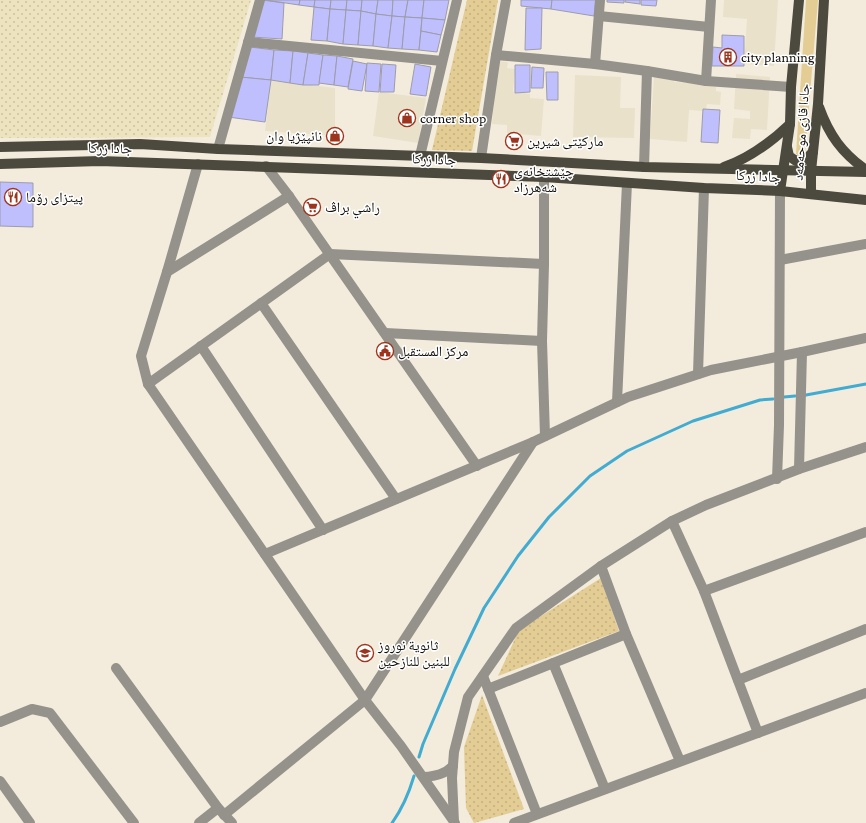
<svg xmlns="http://www.w3.org/2000/svg" width="866" height="823" font-family="'Crimson Pro','Noto Naskh Arabic',serif">
  <defs>
    <pattern id="grass-dots" width="8" height="8" patternUnits="userSpaceOnUse"><rect width="8" height="8" fill="#e3cd95"/><path d="M2 2h.1M6 6h.1" fill="none" stroke="#c2af7f" stroke-width="1.8" stroke-linecap="round"/></pattern>
    <pattern id="sand-dots" width="8" height="8" patternUnits="userSpaceOnUse"><rect width="8" height="8" fill="#ede3be"/><path d="M2 2h.1M6 6h.1" fill="none" stroke="#cac2a2" stroke-width="1.8" stroke-linecap="round"/></pattern>
  </defs>
  <rect width="100%" height="100%" fill="#f3ecdc"/>
  <!-- built -->
  <g fill="#eae1ca">
    <path d="M724,0h54l-4,66 -30,-2 3,-45 -24,-2z"/>
    <path d="M497,61l11,1 -1,6 8,1 -2,23 17,2v4l14,1 -3,37 -34,-3v-8l-15,-1z"/>
    <path d="M736,74l34,3 -3,53 -16,-1 -1,10 -18,-1 2,-20 16,1v-8l-16,-2z"/>
    <path d="M575,75l46,2 -1,31h15l-1,30 -61,-1z"/>
    <path d="M654,76l20,1v5l31,2 1,2 10,1v4l5,1 -1,13 -13,-1 -1,5 14,1 -2,33 -17,-1 2,-31 -14,-1 -2,32 -37,-3z"/>
    <path d="M271,80l64,8v48l-70,-5z"/>
    <path d="M379,92l47,6 -8,45 -45,-7z"/>
  </g>
  <!-- grass -->
  <g fill="url(#grass-dots)">
    <path d="M467,0h31l-26,151 -40,-1z"/>
    <path d="M601,578l18,53 -121,45 21,-46z"/>
    <path d="M482,695l42,114 -50,14 -8,-15 -2,-61z"/>
  </g>
  <!-- sand -->
  <path fill="url(#sand-dots)" d="M0,0h251l-41,137 -210,1z"/>
  <!-- garden -->
  <path fill="#e3cd95" d="M806,0h12l-13,153 -5,3 -4,-2z"/>
  <g fill="none" stroke-linecap="round" stroke-linejoin="round">
    <!-- stream -->
    <g stroke="#41abd1" stroke-width="3">
      <path d="M806,395l60,-11"/>
      <path d="M784,397l11,-1"/>
      <path d="M419,757l4,-13 32,-75 29,-61 34,-52 31,-39 41,-41 37,-25 66,-30 67,-21 13,-1"/>
      <path d="M392,823c10,-14 17,-30 22,-47"/>
    </g>
  </g>
  <!-- building -->
  <g fill="#c0bffe" stroke="#9c9cab">
    <path d="M262,0l22,3 -2,36 -30,-2z"/>
    <path d="M266,0h34l-1,5z"/>
    <path d="M300,0h15l-1,7 -15,-2z"/>
    <path d="M315,0h16l-1,9 -16,-2z"/>
    <path d="M331,0h16l-1,10 -16,-1z"/>
    <path d="M347,0h15l-1,11 -15,-1z"/>
    <path d="M362,0h16l-2,14 -15,-3z"/>
    <path d="M378,0h15l-1,16 -16,-2z"/>
    <path d="M393,0h15l-3,17 -13,-1z"/>
    <path d="M408,0h16l-2,18 -17,-1z"/>
    <path d="M424,0h25l-4,20 -23,-2z"/>
    <path d="M521,0h31l-1,9 -30,-3z"/>
    <path d="M552,0h44l-2,16 -43,-7z"/>
    <path d="M607,0h17v3l-17,-1z"/>
    <path d="M625,0h15v4l-15,-2z"/>
    <path d="M641,0h16l-1,6 -15,-1z"/>
    <path d="M314,7l16,2 -3,32 -16,-1z"/>
    <path d="M526,8h16l-1,41 -16,1z"/>
    <path d="M330,9l16,1 -3,34 -16,-3z"/>
    <path d="M346,10l15,1 -3,34 -15,-1z"/>
    <path d="M361,11l15,3 -3,32 -15,-1z"/>
    <path d="M376,14l16,2 -4,32 -15,-2z"/>
    <path d="M392,16l13,1 -3,32 -14,-1z"/>
    <path d="M405,17l17,1 -3,32 -17,-1z"/>
    <path d="M422,18l23,2 -4,15 -20,-4z"/>
    <path d="M421,31l20,4 -4,17 -18,-2z"/>
    <path d="M722,35l22,1v30h-32l1,-19 9,1z"/>
    <path d="M250,47l24,3 -3,30 -31,-3z"/>
    <path d="M274,50l19,1 -3,32 -19,-3z"/>
    <path d="M293,51l15,2 -5,32 -13,-2z"/>
    <path d="M308,53l15,2 -4,30h-16z"/>
    <path d="M323,55l14,1 -3,29 -15,-2z"/>
    <path d="M337,56l16,3 -5,28 -14,-2z"/>
    <path d="M353,61l14,3 -5,27 -14,-2z"/>
    <path d="M367,63l14,1 -2,28 -14,-1z"/>
    <path d="M382,64l14,1 -2,27h-14z"/>
    <path d="M415,64l16,3 -5,29 -16,-2z"/>
    <path d="M515,65h15v27l-15,1z"/>
    <path d="M532,67l12,1 -1,20h-12z"/>
    <path d="M546,72h12v28h-11z"/>
    <path d="M240,77l31,3 -6,42 -37,-5z"/>
    <path d="M703,109l17,1 -2,33 -17,-1z"/>
    <path d="M0,182l33,1v44l-33,-1z"/>
  </g>
  <g fill="none" stroke-linecap="round" stroke-linejoin="round">
    <!-- minor -->
    <g stroke="#94928b" stroke-width="10">
      <path d="M599,16l110,11"/>
      <path d="M248,42l194,19"/>
      <path d="M496,55l99,9 52,7 59,10 85,6"/>
      <path d="M595,64l5,-64"/>
      <path d="M706,81l5,-81"/>
      <path d="M218,149l42,-149"/>
      <path d="M420,156l37,-156"/>
      <path d="M481,158l15,-103 10,-55"/>
      <path d="M198,164l-31,108 -26,84 7,28 217,316 36,46 54,77"/>
      <path d="M266,166l23,30 188,270"/>
      <path d="M644,167l3,-96"/>
      <path d="M544,177v87l-2,77 3,95"/>
      <path d="M780,260l86,-16"/>
      <path d="M167,272l122,-76"/>
      <path d="M261,303l135,196"/>
      <path d="M385,333l157,8"/>
      <path d="M201,346l122,184"/>
      <path d="M698,374l6,-186"/>
      <path d="M148,384l182,-130 214,10"/>
      <path d="M617,402l10,-219"/>
      <path d="M799,469l3,-117"/>
      <path d="M777,479l2,-54 1,-234"/>
      <path d="M672,521l32,70 54,142"/>
      <path d="M265,554l268,-112 95,-45 83,-27 91,-18 64,-14"/>
      <path d="M601,566l25,68 54,127"/>
      <path d="M704,591l162,-59"/>
      <path d="M553,663l52,126"/>
      <path d="M116,668l102,140 14,15"/>
      <path d="M483,676l54,138"/>
      <path d="M738,680l128,-51"/>
      <path d="M488,689l138,-55"/>
      <path d="M0,722l32,-13 18,4 84,110"/>
      <path d="M424,777c12,-1 21,-3 29,-11"/>
      <path d="M0,781l30,42"/>
      <path d="M224,815l141,-115 168,-258"/>
      <path d="M454,822l-2,-44 2,-26 14,-55 48,-69 85,-62 71,-45 34,-16 93,-36 67,-22"/>
      <path d="M199,823l19,-15"/>
      <path d="M514,823l352,-130"/>
    </g>
    <!-- primary -->
    <g stroke="#4c493e" stroke-width="10">
      <path d="M819,107c10,28 23,46 47,63"/>
      <path d="M0,147l140,-3 78,5 263,9 163,9 222,5"/>
      <path d="M787,147l2,9 7,5 9,-1 8,-8"/>
      <path d="M0,164l100,-3 444,16 160,11 76,3 86,9"/>
      <path d="M724,167c26,-9 46,-24 66,-43"/>
      <path d="M780,191l10,-67 1,-37 8,-87"/>
      <path d="M811,194v-23l7,-67 6,-104"/>
    </g>
  </g>
  <!-- icons -->
  <defs>
    <g id="building-ring" transform="scale(0.9)"><circle r="9.5" fill="#fff" stroke="#9d341d" stroke-width="1.5"/><path d="M-4-6H4V6H1V3H-1V6H-4ZM-2.5-4.3h1.7v1.8h-1.7ZM.8-4.3h1.7v1.8H.8ZM-2.5-1h1.7V.8h-1.7ZM.8-1h1.7V.8H.8Z" fill="#9d341d"/></g>
    <g id="shop-ring" transform="scale(0.9)"><circle r="9.5" fill="#fff" stroke="#9d341d" stroke-width="1.5"/><path d="M-5-2.5h2.3a2.7 3.5 0 0 1 5.4 0H5L5.5 6h-11ZM-1.5-2.5h3a1.5 2.3 0 0 0-3 0Z" fill="#9d341d"/></g>
    <g id="supermarket-ring" transform="scale(0.9)"><circle r="9.5" fill="#fff" stroke="#9d341d" stroke-width="1.5"/><path d="M-6-5.5h2.5l.6 2H6L4.5 2H-2.5L-4.4-4H-6ZM-1.5 3.2a1.3 1.3 0 1 0 .1 0ZM3 3.2a1.3 1.3 0 1 0 .1 0Z" fill="#9d341d"/></g>
    <g id="restaurant-ring" transform="scale(0.9)"><circle r="9.5" fill="#fff" stroke="#9d341d" stroke-width="1.5"/><path d="M-5-6h1v4h1v-4h1v4h1v-4h1v5L-1.5 .5V6h-2V.5L-5-1ZM5-6V6H3V1.5H1.5Q1.5-4 5-6Z" fill="#9d341d"/></g>
    <g id="civic-ring" transform="scale(0.9)"><circle r="9.5" fill="#fff" stroke="#9d341d" stroke-width="1.5"/><path d="M-.6-6.5H3V-4.5H.6V-3L4-1V1h2V6H-6V1h2V-1L-.6-3ZM-1.2 2.5V6h2.4V2.5Z" fill="#9d341d"/></g>
    <g id="school-ring" transform="scale(0.9)"><circle r="9.5" fill="#fff" stroke="#9d341d" stroke-width="1.5"/><path d="M0-5L7-2L0 1L-7-2ZM-4 1L0 2.5L4 1V4Q0 6-4 4Z" fill="#9d341d"/></g>
  </defs>
  <g fill-rule="evenodd">
    <use href="#building-ring" x="728" y="57"/>
    <use href="#shop-ring" x="407" y="118"/>
    <use href="#shop-ring" x="335" y="136"/>
    <use href="#supermarket-ring" x="514" y="141"/>
    <use href="#restaurant-ring" x="501" y="179"/>
    <use href="#restaurant-ring" x="13" y="197"/>
    <use href="#supermarket-ring" x="312" y="207"/>
    <use href="#civic-ring" x="385" y="351"/>
    <use href="#school-ring" x="365" y="653"/>
  </g>
  <g text-anchor="middle" stroke-width="3" stroke-linejoin="round" paint-order="stroke">
    <!-- poi labels -->
    <g font-size="14" fill="#110e09" stroke="#fff" text-anchor="start">
      <text x="741" y="62">city planning</text>
      <text x="420" y="123">corner shop</text>
      <text x="322" y="141" text-anchor="end">نانپێژیا وان</text>
      <text x="527" y="146">مارکێتی شیرین</text>
      <text x="514" y="176">چێشتخانەی<tspan x="514" dy="16">شەهرزاد</tspan></text>
      <text x="26" y="202">پیتزای رۆما</text>
      <text x="325" y="212">راشي براڤ</text>
      <text x="398" y="356">مركز المستقبل</text>
      <text x="378" y="650">ثانوية نوروز<tspan x="378" dy="16">للبنين للنازحين</tspan></text>
    </g>
    <!-- street labels -->
    <g font-size="14" fill="#110e09" stroke="#fff">
      <text transform="translate(801 132) rotate(-86)" y="5">جادا قازی موحەمەد</text>
      <text transform="translate(110 148) rotate(1)" y="5">جادا زرکا</text>
      <text transform="translate(434 159) rotate(2)" y="5">جادا زرکا</text>
      <text transform="translate(758 176) rotate(3)" y="5">جادا زرکا</text>
    </g>
  </g>
</svg>
